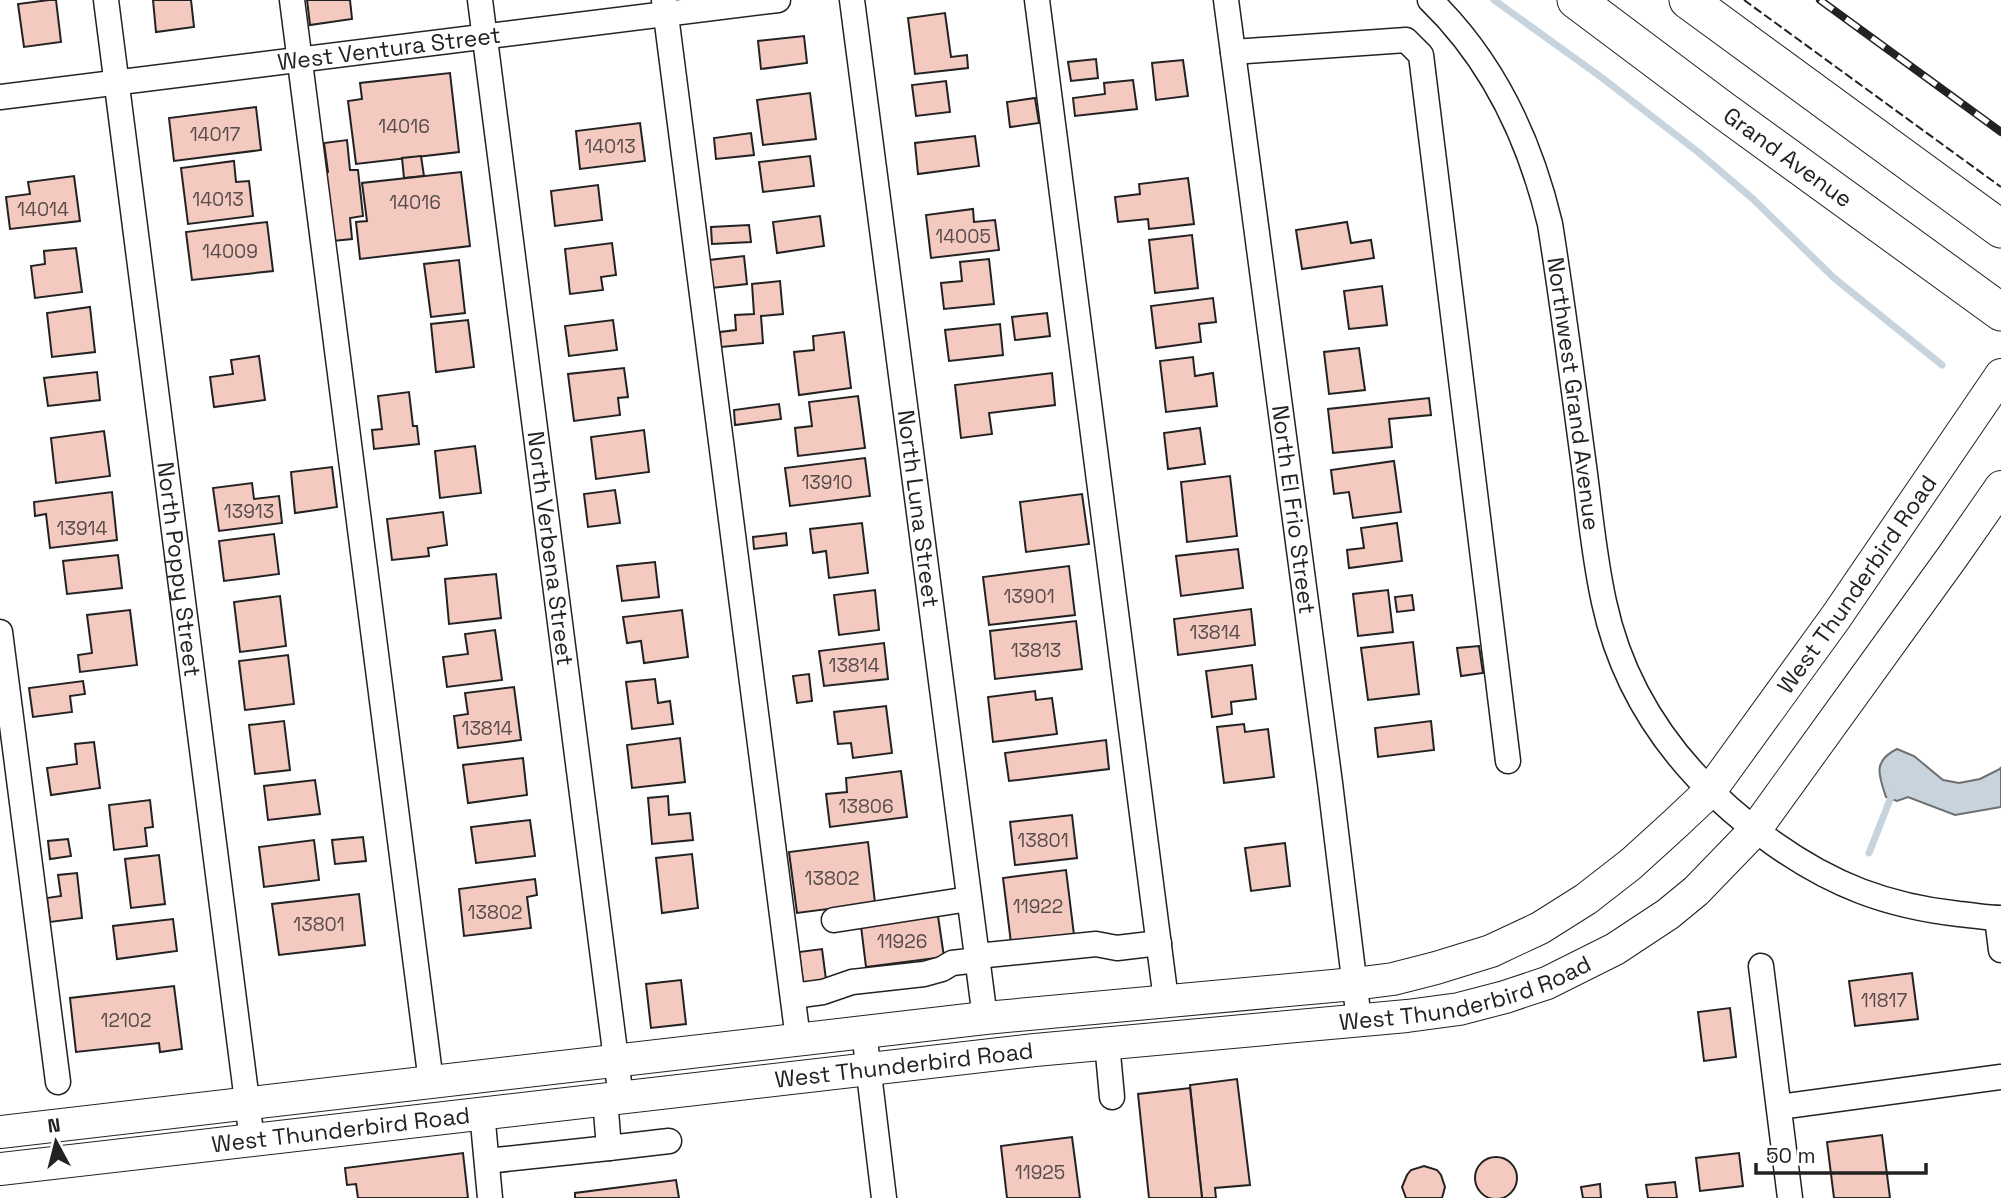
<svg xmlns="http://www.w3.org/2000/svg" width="2001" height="1198" font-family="'Space Grotesk',sans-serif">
  <rect width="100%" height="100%" fill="#fff"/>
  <!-- water -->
  <path fill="#c7d3dd" stroke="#6f6f6f" stroke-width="2" d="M1897,749l17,7 29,24 16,3 21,-4 20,-10 1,-2v40l-46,8 -47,-18 -11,4 -11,-4c-7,-21 -14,-36 11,-48z"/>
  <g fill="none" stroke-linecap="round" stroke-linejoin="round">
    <!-- stream -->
    <g stroke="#c7d3dd" stroke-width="7">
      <path d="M1494,0l107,77 97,75 55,47 81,79 108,87"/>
      <path d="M1869,853l24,-61"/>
    </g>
  </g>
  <!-- building -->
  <g fill="#f3c9c0" stroke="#222" stroke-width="2">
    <path d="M49,0h7l5,42 -37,5 -6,-43z"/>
    <path d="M153,0h38l3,27 -38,5z"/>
    <path d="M307,0h43l2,19 -42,6z"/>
    <path d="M945,13l6,44 16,-2 1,13 -53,6 -7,-56z"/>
    <path d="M804,36l3,27 -46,6 -3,-28z"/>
    <path d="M1096,59l2,19 -27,3 -3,-19z"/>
    <path d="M1183,60l5,36 -32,4 -4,-37z"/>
    <path d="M450,73l9,79 -103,12 -8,-63 14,-2 -2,-16z"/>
    <path d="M1133,80l4,29 -62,7 -2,-18 32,-4 -1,-11z"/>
    <path d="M946,81l4,31 -34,4 -4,-31z"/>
    <path d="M810,93l6,46 -53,6 -6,-45z"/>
    <path d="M1035,98l4,25 -29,4 -3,-25z"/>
    <path d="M256,107l5,43 -87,11 -5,-43z"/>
    <path d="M640,123l5,38 -65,8 -4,-38z"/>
    <path d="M751,133l3,22 -38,4 -2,-21z"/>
    <path d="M975,136l4,30 -61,8 -3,-31z"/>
    <path d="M347,140l3,30h8l5,46 -13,2 2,21 -19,2 -12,-68 7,-1 -4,-29z"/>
    <path d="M421,156l3,20 -20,2 -2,-20z"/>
    <path d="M810,156l4,30 -51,6 -4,-30z"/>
    <path d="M234,161l2,21 13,-1 4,35 -65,8 -7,-56z"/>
    <path d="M461,172l9,74 -110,13 -4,-37 11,-1 -5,-38z"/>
    <path d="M74,176l6,45 -70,8 -4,-32 24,-3 -2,-12z"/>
    <path d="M1188,178l6,46 -45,5 -1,-10 -30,3 -3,-25 25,-3 -1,-10z"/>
    <path d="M598,185l4,35 -47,6 -4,-35z"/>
    <path d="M973,209l1,13 21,-2 4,30 -68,8 -5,-43z"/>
    <path d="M820,216l4,30 -47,7 -4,-31z"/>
    <path d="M267,222l6,49 -81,9 -6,-48z"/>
    <path d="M1347,222l4,21 20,-3 3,18 -72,11 -6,-39z"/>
    <path d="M749,225l2,17 -39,2 -1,-17z"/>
    <path d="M1192,235l6,53 -43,5 -6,-53z"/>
    <path d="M612,243l4,32 -15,2 2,13 -33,4 -5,-45z"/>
    <path d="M76,248l6,44 -47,6 -4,-32 14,-2 -1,-13z"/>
    <path d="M744,256l3,28 -35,4 -3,-28z"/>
    <path d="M989,259l5,45 -50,5 -3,-26 21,-2 -2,-19z"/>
    <path d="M459,260l6,53 -34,4 -7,-53z"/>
    <path d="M780,281l3,33 -22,2 2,27 -42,4 -1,-15 16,-2 -1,-15 19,-1 -2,-30z"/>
    <path d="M1382,286l5,39 -38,4 -5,-38z"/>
    <path d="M1213,298l3,24 -17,2 2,18 -45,6 -5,-42z"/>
    <path d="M90,307l5,45 -43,5 -5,-44z"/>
    <path d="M1047,313l3,23 -35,4 -3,-23z"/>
    <path d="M468,320l6,47 -38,5 -5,-48z"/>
    <path d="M613,320l4,30 -48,6 -4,-30z"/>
    <path d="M1000,324l3,31 -54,6 -4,-31z"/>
    <path d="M844,332l7,56 -52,7 -5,-43 20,-2 -1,-14z"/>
    <path d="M1359,348l6,42 -36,4 -5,-42z"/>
    <path d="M259,356l6,44 -51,7 -4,-30 23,-3 -2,-14z"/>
    <path d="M1193,357l2,19 18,-3 4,33 -51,6 -6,-51z"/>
    <path d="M624,368l4,29 -10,1 2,17 -46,6 -6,-47z"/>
    <path d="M97,372l3,28 -52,6 -4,-28z"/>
    <path d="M1052,373l3,32 -66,8 3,21 -31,4 -6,-53z"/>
    <path d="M409,392l4,34h4l2,18 -45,5 -2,-19 10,-1 -4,-33z"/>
    <path d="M858,396l7,52 -67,8 -3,-28 17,-2 -3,-24z"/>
    <path d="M1429,398l2,17 -42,4 3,28 -59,6 -5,-44z"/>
    <path d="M779,404l2,15 -46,6 -1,-15z"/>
    <path d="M1200,428l5,36 -37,5 -4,-36z"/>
    <path d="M644,430l5,42 -53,7 -5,-42z"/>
    <path d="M104,431l6,45 -54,7 -5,-45z"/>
    <path d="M475,446l6,47 -41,5 -5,-47z"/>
    <path d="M865,458l5,38 -80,10 -5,-38z"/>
    <path d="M1394,461l7,51 -48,6 -4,-26 -15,2 -3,-24z"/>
    <path d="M332,467l5,40 -42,6 -4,-41z"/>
    <path d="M1230,476l7,60 -50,6 -6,-60z"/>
    <path d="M252,483l2,16 25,-3 3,27 -63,8 -6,-43z"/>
    <path d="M615,490l5,33 -32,4 -4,-33z"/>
    <path d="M112,492l5,48 -67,8 -4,-34 -11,2 -1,-14z"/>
    <path d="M1082,494l7,50 -63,8 -6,-50z"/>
    <path d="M443,512l4,33 -19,3 1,8 -37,4 -5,-41z"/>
    <path d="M862,523l6,50 -39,5 -3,-27 -13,2 -3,-24z"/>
    <path d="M1397,523l5,38 -53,7 -2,-18 17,-2 -3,-20z"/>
    <path d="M786,533l1,12 -33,4 -1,-12z"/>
    <path d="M274,534l5,40 -55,7 -5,-40z"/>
    <path d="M1238,549l5,39 -62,8 -5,-40z"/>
    <path d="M118,555l4,33 -55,6 -4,-33z"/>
    <path d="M655,562l4,35 -37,4 -5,-35z"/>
    <path d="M1069,566l6,49 -86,10 -6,-48z"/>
    <path d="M496,574l5,44 -52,6 -4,-45z"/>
    <path d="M875,590l4,40 -40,5 -5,-40z"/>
    <path d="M1388,590l5,42 -35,4 -5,-42z"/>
    <path d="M1412,595l2,15 -17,2 -2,-15z"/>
    <path d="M280,596l6,50 -46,6 -6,-50z"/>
    <path d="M1251,609l4,36 -77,10 -4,-36z"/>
    <path d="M130,610l7,55 -57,7 -2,-17 14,-2 -5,-38z"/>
    <path d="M682,610l6,47 -44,6 -3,-22 -14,2 -4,-26z"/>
    <path d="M1076,621l6,48 -87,10 -5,-48z"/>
    <path d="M495,630l7,50 -55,7 -4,-30 25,-3 -3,-20z"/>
    <path d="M1413,642l6,52 -51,6 -7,-52z"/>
    <path d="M884,643l4,36 -64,7 -5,-35z"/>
    <path d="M1479,646l4,27 -22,3 -4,-28z"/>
    <path d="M288,655l6,49 -49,6 -6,-49z"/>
    <path d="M1252,665l4,34 -25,3 1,12 -20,3 -6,-46z"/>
    <path d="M809,674l3,27 -15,2 -4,-27z"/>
    <path d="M655,679l3,24 12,-2 3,23 -41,5 -6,-47z"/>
    <path d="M83,681l2,13 -15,2 2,16 -39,5 -4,-29z"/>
    <path d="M514,687l7,53 -63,8 -4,-32 14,-2 -3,-21z"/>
    <path d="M1035,691l1,9 16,-2 5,36 -64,8 -5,-45z"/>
    <path d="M886,706l6,47 -39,5 -2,-15 -13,1 -4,-32z"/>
    <path d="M284,721l6,49 -35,4 -6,-49z"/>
    <path d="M1431,721l3,29 -56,7 -3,-29z"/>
    <path d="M1244,724l1,8 23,-3 6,48 -50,6 -7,-56z"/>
    <path d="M680,738l5,44 -53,6 -5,-43z"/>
    <path d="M1106,740l3,29 -100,12 -4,-28z"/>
    <path d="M94,742l6,46 -49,7 -4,-27 30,-4 -2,-20z"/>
    <path d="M523,758l4,37 -59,8 -5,-38z"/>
    <path d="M901,771l6,46 -77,10 -4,-33 21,-2 -1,-14z"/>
    <path d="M315,780l5,34 -52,6 -4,-34z"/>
    <path d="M668,796l1,19 21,-2 3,27 -41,4 -4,-46z"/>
    <path d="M150,800l3,27 -8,1 2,18 -33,4 -5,-45z"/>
    <path d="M1072,815l5,43 -62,7 -5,-43z"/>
    <path d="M530,820l5,36 -59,7 -5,-36z"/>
    <path d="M363,837l3,24 -31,3 -3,-24z"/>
    <path d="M68,839l3,17 -21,3 -2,-18z"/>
    <path d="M314,840l5,40 -55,7 -5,-40z"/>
    <path d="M868,842l7,61 -78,10 -8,-61z"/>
    <path d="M1285,843l5,43 -39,5 -6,-43z"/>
    <path d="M692,854l6,54 -36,5 -6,-55z"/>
    <path d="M159,855l6,49 -34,4 -6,-49z"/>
    <path d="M1066,870l8,65 -63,8 -8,-65z"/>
    <path d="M77,873l5,45 -32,4 -3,-24 14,-2 -3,-21z"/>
    <path d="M535,879l2,16 -10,2 4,31 -67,8 -5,-47z"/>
    <path d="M359,894l6,51 -86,10 -7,-51z"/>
    <path d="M938,916l6,41 -78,10 -5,-41z"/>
    <path d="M173,919l4,32 -60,8 -4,-33z"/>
    <path d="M822,949l5,38 -23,3 -5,-38z"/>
    <path d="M1912,973l6,46 -63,7 -6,-45z"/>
    <path d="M681,980l5,44 -35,4 -5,-44z"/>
    <path d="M174,986l8,63 -22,3 -1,-9 -83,9 -6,-54z"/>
    <path d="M1730,1008l6,49 -32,4 -6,-49z"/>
    <path d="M1237,1079l13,106 -35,3 1,10h-14l-12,-113z"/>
    <path d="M1190,1088l12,110h-53l-11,-104z"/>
    <path d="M1882,1135l8,63h-56l-7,-56z"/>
    <path d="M1072,1137l8,61h-73l-6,-52z"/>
    <path d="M463,1153l5,45h-110l-2,-14 -9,1 -2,-17z"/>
    <path d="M1739,1153l4,33 -43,5 -4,-33z"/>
    <circle cx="1496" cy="1178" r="21"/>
    <path d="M1424,1166l13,4 4,5 4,12 -3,11h-36l-4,-11 5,-12 4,-5z"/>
    <path d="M676,1180l3,18h-104v-5z"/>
    <path d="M1675,1182l2,16h-29l-2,-13z"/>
    <path d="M1600,1184l1,14h-18l-2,-11z"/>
  </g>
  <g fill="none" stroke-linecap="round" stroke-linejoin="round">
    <!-- minor casing -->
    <g stroke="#222" stroke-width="27">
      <g id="minor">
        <path id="s1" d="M106,0l146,1140"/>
        <path d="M292,0l139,1082"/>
        <path id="s2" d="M480,0l141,1098"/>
        <path d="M664,0l134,1039"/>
        <path id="s3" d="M852,0l133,1018"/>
        <path d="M1037,0l129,1000"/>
        <path id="s4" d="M1226,0l104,783 29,237"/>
        <path id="s5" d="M1430,0c63,61 100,140 120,224 13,81 23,161 34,242 6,45 10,91 20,136 22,103 85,181 169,241 59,42 114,63 186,71 14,1 28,4 42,4"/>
        <path d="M1233,52l173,-12 15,15 87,706"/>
        <path id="s6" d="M0,97l778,-97"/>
        <path d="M0,632l58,450"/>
        <path d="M1997,918l4,32"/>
        <path d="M834,920l135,-21"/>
        <path d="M977,956l119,-12 21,4 42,-5"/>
        <path d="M1761,966l29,232"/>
        <path d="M793,996l30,-4 29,-10 72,-8 18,-5 10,-6 26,-3"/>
        <path d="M864,1032l20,166"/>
        <path d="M1107,1043l5,54"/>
        <path d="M1779,1107l222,-30"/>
        <path d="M482,1112l8,86"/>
        <path d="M609,1148l60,-7"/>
        <path d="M487,1161l122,-13 -4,-49"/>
      </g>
    </g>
    <!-- major casing -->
    <g stroke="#222" stroke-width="34">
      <g id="major">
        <path id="s7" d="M0,1132l985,-114 369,-34 39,-5 43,-11 55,-17 49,-23 46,-29 45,-35 44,-40 35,-33 126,-174 165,-242"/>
        <path id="s8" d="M0,1169l1035,-119 372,-34 52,-7 46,-12 42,-14 68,-34 53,-35 28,-23 59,-61 198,-274 48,-69"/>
      </g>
    </g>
    <!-- highway casing -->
    <g stroke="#222" stroke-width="39">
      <g id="highway">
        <path id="s9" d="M1576,0l144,108 281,204"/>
        <path d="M1688,0l313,229"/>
      </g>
    </g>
    <!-- minor -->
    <use href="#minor" stroke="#fff" stroke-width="24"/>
    <!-- major -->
    <use href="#major" stroke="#fff" stroke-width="32"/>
    <!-- highway -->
    <use href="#highway" stroke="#fff" stroke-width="37"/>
    <!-- rail casing -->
    <g stroke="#222" stroke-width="8">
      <path id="rail" d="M1820,0l181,132"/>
    </g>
    <!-- rail -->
    <use href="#rail" stroke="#fff" stroke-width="5" stroke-dasharray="16" stroke-linecap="butt"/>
    <!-- fence -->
    <path stroke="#222" stroke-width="2" stroke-dasharray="9 3.5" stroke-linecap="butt" d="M1744,0l257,187"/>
  </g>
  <g text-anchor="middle" stroke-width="5" stroke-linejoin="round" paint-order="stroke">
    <!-- number labels -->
    <g font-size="19" fill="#564c4a">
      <text x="404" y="133">14016</text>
      <text x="215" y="141">14017</text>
      <text x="610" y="153">14013</text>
      <text x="218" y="206">14013</text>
      <text x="415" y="209">14016</text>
      <text x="43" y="216">14014</text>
      <text x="963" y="243">14005</text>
      <text x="230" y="258">14009</text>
      <text x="827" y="489">13910</text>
      <text x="249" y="518">13913</text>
      <text x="82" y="535">13914</text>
      <text x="1029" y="603">13901</text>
      <text x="1215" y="639">13814</text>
      <text x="1036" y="657">13813</text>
      <text x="854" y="672">13814</text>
      <text x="487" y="735">13814</text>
      <text x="866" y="813">13806</text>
      <text x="1043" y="847">13801</text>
      <text x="832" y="885">13802</text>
      <text x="1038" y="913">11922</text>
      <text x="495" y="919">13802</text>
      <text x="319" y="931">13801</text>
      <text x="902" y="948">11926</text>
      <text x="1884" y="1007">11817</text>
      <text x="126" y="1027">12102</text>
      <text x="1040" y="1179">11925</text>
    </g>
    <!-- street labels -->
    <g font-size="23" fill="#222" stroke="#fff">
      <text dy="8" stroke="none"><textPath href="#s6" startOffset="392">West Ventura Street</textPath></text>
      <text dy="8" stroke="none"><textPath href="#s9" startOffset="264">Grand Avenue</textPath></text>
      <text dy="8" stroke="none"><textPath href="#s5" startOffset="429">Northwest Grand Avenue</textPath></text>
      <text dy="8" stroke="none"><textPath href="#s3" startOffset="513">North Luna Street</textPath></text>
      <text dy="8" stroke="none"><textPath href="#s4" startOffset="514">North El Frio Street</textPath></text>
      <text dy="8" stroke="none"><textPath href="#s2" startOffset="553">North Verbena Street</textPath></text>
      <text dy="8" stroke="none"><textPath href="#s1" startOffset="574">North Poppy Street</textPath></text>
      <text dy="8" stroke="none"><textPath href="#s7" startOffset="2030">West Thunderbird Road</textPath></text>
      <text dy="8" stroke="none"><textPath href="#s8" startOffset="1477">West Thunderbird Road</textPath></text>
      <text dy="8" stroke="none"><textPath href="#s8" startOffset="910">West Thunderbird Road</textPath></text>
      <text dy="8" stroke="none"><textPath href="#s8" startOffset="343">West Thunderbird Road</textPath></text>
    </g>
  </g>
  <!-- north arrow -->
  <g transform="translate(56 1142) rotate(353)" stroke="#ffffff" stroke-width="5" paint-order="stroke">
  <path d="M0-5L12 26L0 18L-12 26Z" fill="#222222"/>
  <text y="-10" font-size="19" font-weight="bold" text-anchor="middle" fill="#222222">N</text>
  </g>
  <!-- scale -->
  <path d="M1756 1163v10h170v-10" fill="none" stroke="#222222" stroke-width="3.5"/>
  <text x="1766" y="1163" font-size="21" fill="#222222" stroke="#ffffff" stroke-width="5" paint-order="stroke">50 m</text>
</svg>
